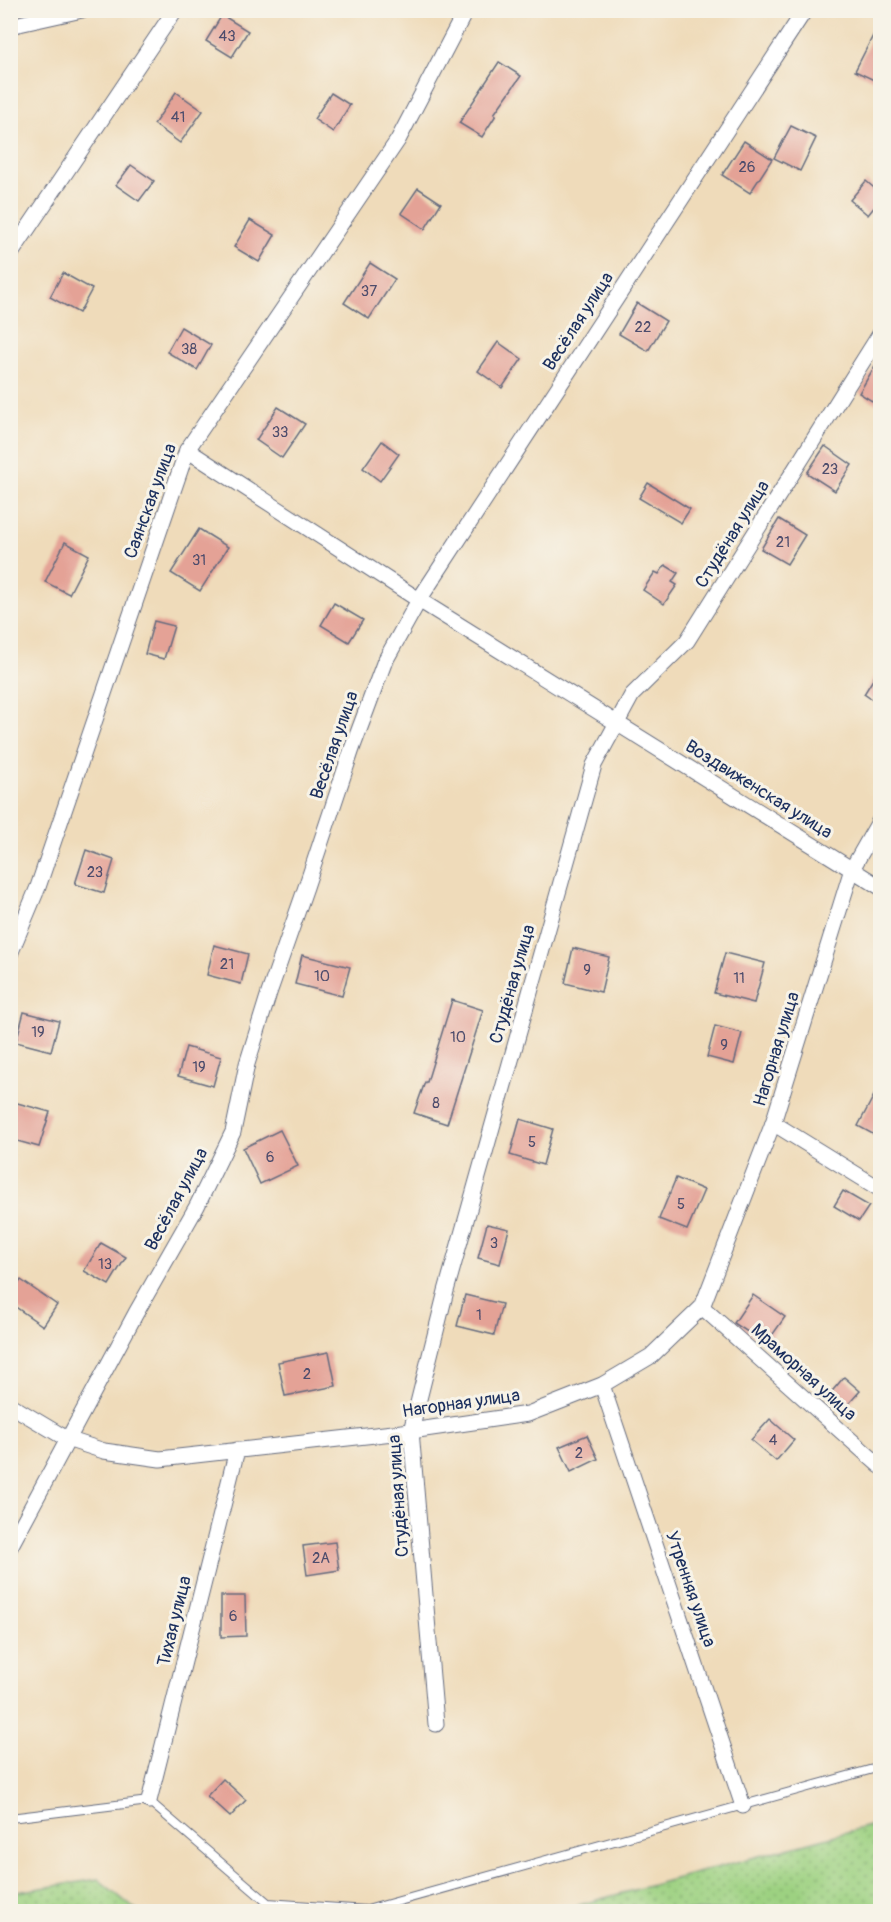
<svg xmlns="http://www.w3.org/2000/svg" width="891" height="1922" font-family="Pangolin,sans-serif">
  <defs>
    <pattern id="garden-dots" width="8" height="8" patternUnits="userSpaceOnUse" patternTransform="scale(1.5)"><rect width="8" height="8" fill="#9dd181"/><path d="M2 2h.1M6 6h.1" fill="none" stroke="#7faa6d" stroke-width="1.8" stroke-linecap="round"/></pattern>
  </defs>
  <rect width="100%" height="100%" fill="#f7f3e8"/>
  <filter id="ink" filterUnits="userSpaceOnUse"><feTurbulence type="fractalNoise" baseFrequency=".0167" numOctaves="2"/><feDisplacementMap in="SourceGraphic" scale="12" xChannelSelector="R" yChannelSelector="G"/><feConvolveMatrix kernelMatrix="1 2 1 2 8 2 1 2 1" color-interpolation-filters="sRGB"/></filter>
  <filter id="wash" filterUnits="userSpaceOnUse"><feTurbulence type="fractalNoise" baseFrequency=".008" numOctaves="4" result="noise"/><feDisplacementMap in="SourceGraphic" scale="24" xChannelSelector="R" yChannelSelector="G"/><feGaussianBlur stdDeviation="1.35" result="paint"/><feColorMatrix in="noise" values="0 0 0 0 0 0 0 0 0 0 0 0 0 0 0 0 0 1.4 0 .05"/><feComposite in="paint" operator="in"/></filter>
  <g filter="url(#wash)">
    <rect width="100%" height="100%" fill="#efdbba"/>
    <!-- garden -->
    <g fill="url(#garden-dots)" stroke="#5c8070" stroke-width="1.5">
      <path d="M880,1823v88h-323z"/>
      <path d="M98,1879l39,32h-126v-18z"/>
    </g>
    <g id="blocks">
      <!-- building -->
      <g fill="#e4a296">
        <path d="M222,15l26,16 -16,26 -26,-16z"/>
        <path d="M880,22v50l-4,9 -21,-10z"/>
        <path d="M499,62l22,14 -27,38 2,1 -14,22 -23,-14z"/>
        <path d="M176,92l27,19 -23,32 -26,-19z"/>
        <path d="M331,93l19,12 -17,27 -19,-13z"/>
        <path d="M791,126l25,12 -16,33 -26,-13z"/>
        <path d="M744,141l28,18 -22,34 -28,-18z"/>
        <path d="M131,165l23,16 -15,20 -23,-16z"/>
        <path d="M866,181l14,12v7l-12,15 -18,-15z"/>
        <path d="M418,188l23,15 -16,26 -24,-16z"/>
        <path d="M250,220l25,15 -16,27 -25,-15z"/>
        <path d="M370,263l25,16 -26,40 -25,-16z"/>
        <path d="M63,273l29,16 -13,24 -29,-16z"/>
        <path d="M637,303l29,18 -18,30 -29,-17z"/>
        <path d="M181,327l30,18 -14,25 -30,-18z"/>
        <path d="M498,342l24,17 -20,29 -24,-17z"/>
        <path d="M880,357v49l-21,-13z"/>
        <path d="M278,407l27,17 -23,34 -26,-18z"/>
        <path d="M382,441l17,13 -19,27 -17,-13z"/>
        <path d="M825,446l27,19 -17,26 -28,-18z"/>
        <path d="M648,483l42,26 -9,14 -42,-25z"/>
        <path d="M779,519l26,16 -18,29 -26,-15z"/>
        <path d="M199,529l29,18 -28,44 -29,-18z"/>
        <path d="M65,542l24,13 -20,39 -24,-12z"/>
        <path d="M665,565l13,8 -6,9 5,3 -13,19 -21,-14 12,-18 4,2z"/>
        <path d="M334,603l29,17 -14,22 -28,-17z"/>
        <path d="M154,621l20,5 -10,33 -19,-5z"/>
        <path d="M880,668v37l-16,-11z"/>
        <path d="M86,850l28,10 -10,33 -29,-9z"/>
        <path d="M214,945l34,9 -7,30 -34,-9z"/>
        <path d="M573,948l36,9 -8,35 -36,-9z"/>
        <path d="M725,953l40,10 -11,40 -40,-10z"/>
        <path d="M302,955l48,12 -8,29 -47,-12z"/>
        <path d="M452,1000l31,10 -36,114 -33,-11 11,-31h2z"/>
        <path d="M24,1012l35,9 -8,30 -35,-9z"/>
        <path d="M715,1026l27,7 -8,31 -27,-7z"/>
        <path d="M186,1047l35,10 -8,29 -35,-10z"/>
        <path d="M880,1084v54l-22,-12z"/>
        <path d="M10,1101l40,11 -11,35 -29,-8z"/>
        <path d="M520,1119l33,10 -10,36 -33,-10z"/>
        <path d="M280,1130l18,36 -38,18 -17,-36z"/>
        <path d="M676,1178l28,12 -17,40 -28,-11z"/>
        <path d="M843,1191l26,15 -10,15 -25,-15z"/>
        <path d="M487,1224l22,5 -9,35 -22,-6z"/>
        <path d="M101,1243l25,14 -17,28 -25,-14z"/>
        <path d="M21,1280l36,25 -14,21 -33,-23v-7z"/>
        <path d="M465,1295l37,9 -8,31 -37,-9z"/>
        <path d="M753,1295l32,22 -19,27 -32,-21z"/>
        <path d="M329,1352l7,34 -51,10 -7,-34z"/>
        <path d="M844,1377l16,14 -16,18 -16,-13z"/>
        <path d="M770,1419l24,21 -18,21 -25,-21z"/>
        <path d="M587,1435l11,24 -27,13 -12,-25z"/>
        <path d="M335,1542l4,28 -32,5 -4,-29z"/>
        <path d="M221,1596h24l1,40 -25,1z"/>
        <path d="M223,1779l23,21 -16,17 -23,-21z"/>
      </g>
    </g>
  </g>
  <g filter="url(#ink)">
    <use href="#blocks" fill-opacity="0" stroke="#656b7e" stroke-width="1.5"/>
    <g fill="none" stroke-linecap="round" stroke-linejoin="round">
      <!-- service casing -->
      <g stroke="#656b7e" stroke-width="10">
        <path id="service" d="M10,1818l139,-17 119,102 99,7 513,-143"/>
      </g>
      <!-- minor casing -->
      <g stroke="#656b7e" stroke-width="17">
        <g id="minor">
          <path d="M10,26l72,-16"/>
          <path d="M10,255l165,-245"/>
          <path d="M187,450l232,150 461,287"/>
          <path d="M10,954l28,-67 149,-437 211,-310 68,-130"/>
          <path d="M773,1123l107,66"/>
          <path d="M702,1307l178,159"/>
          <path d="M602,1385l141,421"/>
          <path d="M10,1405l57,34 37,12 56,8 251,-28 117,-17 74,-29 49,-29 51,-49 71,-184 79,-254 28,-49"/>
          <path d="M10,1547l126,-234 61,-107 36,-74 14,-68 22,-71 37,-106 46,-138 32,-86 35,-63 386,-590"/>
          <path d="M436,1724l-25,-293 35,-140 148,-526 38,-70 55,-54 193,-307"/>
          <path d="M149,1801l88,-351"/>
        </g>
      </g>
      <!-- service -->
      <use href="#service" stroke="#fff" stroke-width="8"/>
      <!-- minor -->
      <use href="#minor" stroke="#fff" stroke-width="15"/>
    </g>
  </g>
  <g text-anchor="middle" stroke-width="6" stroke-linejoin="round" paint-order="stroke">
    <!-- number labels -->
    <g font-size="15" fill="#4d4c6c">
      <text x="227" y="41">43</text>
      <text x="178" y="122">41</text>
      <text x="747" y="172">26</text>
      <text x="369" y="296">37</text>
      <text x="643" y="332">22</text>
      <text x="189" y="354">38</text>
      <text x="280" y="437">33</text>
      <text x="830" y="474">23</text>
      <text x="783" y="547">21</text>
      <text x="199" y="565">31</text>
      <text x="95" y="877">23</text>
      <text x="227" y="969">21</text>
      <text x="587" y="975">9</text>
      <text x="322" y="981">10</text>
      <text x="739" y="983">11</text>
      <text x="38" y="1037">19</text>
      <text x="458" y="1042">10</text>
      <text x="724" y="1050">9</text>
      <text x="199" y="1072">19</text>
      <text x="436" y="1108">8</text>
      <text x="532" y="1147">5</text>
      <text x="270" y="1162">6</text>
      <text x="681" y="1209">5</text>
      <text x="494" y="1248">3</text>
      <text x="105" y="1269">13</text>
      <text x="479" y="1320">1</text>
      <text x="307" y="1379">2</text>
      <text x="773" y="1445">4</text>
      <text x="579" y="1458">2</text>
      <text x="321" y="1563">2А</text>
      <text x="233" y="1621">6</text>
    </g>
    <!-- street labels -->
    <g font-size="18" fill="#1b2f5e" stroke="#f7f3e8">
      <text transform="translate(578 321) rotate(-57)" y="6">Весёлая улица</text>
      <text transform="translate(150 501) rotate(-70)" y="6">Саянская улица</text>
      <text transform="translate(732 534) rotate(-58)" y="6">Студёная улица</text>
      <text transform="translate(334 745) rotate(-71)" y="6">Весёлая улица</text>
      <text transform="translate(759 789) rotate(32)" y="6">Воздвиженская улица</text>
      <text transform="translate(512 984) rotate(-74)" y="6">Студёная улица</text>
      <text transform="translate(776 1049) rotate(-73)" y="6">Нагорная улица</text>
      <text transform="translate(176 1199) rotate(-62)" y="6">Весёлая улица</text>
      <text transform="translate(804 1372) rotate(42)" y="6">Мраморная улица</text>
      <text transform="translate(461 1403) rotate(-8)" y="6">Нагорная улица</text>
      <text transform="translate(398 1496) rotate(-94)" y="6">Студёная улица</text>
      <text transform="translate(691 1589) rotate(71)" y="6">Утренняя улица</text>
      <text transform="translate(174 1621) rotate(-76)" y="6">Тихая улица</text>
    </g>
  </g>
  <!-- margin -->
  <rect width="891" height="1922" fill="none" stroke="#f7f3e8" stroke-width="36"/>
</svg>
